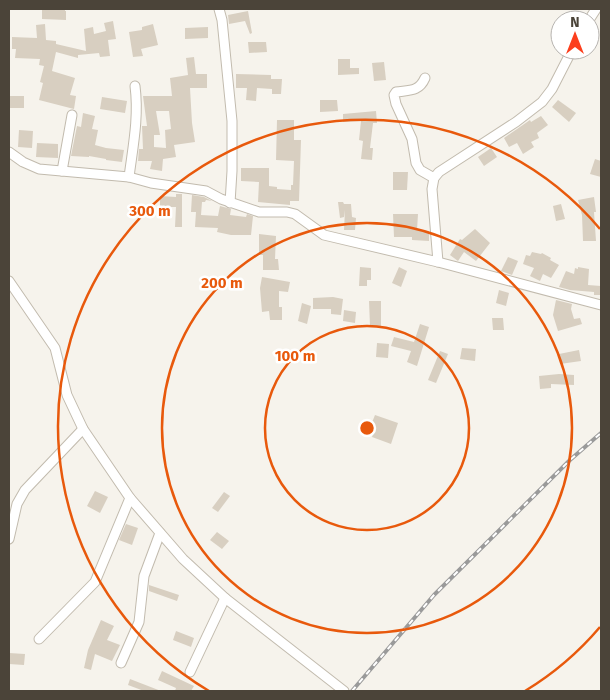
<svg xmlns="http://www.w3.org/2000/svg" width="610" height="700" font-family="'Fira Sans',sans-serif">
  <rect width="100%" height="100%" fill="#f6f3ec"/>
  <!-- building -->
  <g fill="#d8cfc1" fill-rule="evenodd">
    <path d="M42,9h23v2h1v9l-24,-1z"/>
    <path d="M248,11l4,22 -2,1 -5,-13 -16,3 -1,-9z"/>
    <path d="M113,21l3,18 -8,1 2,16 -10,1 -1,-4 -21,2v3l-22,-6 -4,19 23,7 -5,17 6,1 -2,13 -35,-9 4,-17 -3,-1 4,-16 -5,-1 1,-6 -25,-1 1,-9h-4v-12l25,1 -1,-13 9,-1 1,16 10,1v3l30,7 -2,-22 9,-2 1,7 12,-3 -2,-8z"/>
    <path d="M153,24l5,21 -17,4 2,7 -10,1 -4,-25 13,-2v-3z"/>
    <path d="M208,27v11l-23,1v-11z"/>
    <path d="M248,42h18l1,10 -18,1z"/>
    <path d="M194,57l2,17h11v14h-17l2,35 3,19 -21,3 2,12 -13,2 -1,12 -12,-2 2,-8h-14l1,-12h4l-1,-23h5l-4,-30h29l-2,-18 18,-3 -2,-17zM156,111h13l2,18 -6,1 1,18 -12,-1v-12h6z"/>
    <path d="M338,59h12v9h9v6l-21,1z"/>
    <path d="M384,62l2,18 -12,1 -2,-18z"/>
    <path d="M236,74l35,1v4h11l-1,15h-9v-5l-15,-1 -1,13 -10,-1 1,-12h-11z"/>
    <rect x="9" y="96" width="15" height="12"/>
    <path d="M102,97l25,4 -2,12 -25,-4z"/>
    <path d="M320,100h17l1,11 -18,1z"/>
    <path d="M558,100l18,13 -7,9 -17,-15z"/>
    <path d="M376,111l1,12h-4l-3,25h3l-1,12 -11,-1 2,-18 -4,-1 2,-19 -18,1v-8z"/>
    <path d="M83,113l12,3 -3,13 6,1 -3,15 11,3 18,2 -2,12 -16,-2v-1l-17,-3v1l-18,-1 6,-30 4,1z"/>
    <path d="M541,116l7,9 -11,8 2,5 -8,4 3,5 -11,7 -6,-11 -8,4 -5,-9 26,-18 1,2z"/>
    <path d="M277,120h17v20h7l-2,61h-9v4l-32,-3 1,-20 -18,-1v-13h28v18l8,1v2l14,1v-5h2l1,-24 -18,-1z"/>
    <path d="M19,130l14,1 -1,17 -14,-1z"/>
    <path d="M37,143l21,1v14l-22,-1z"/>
    <path d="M491,148l6,9 -13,9 -6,-9z"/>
    <path d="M595,159l6,2v16l-11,-3z"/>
    <path d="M393,172h15l-1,18h-14z"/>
    <path d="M176,194h6v33h-7l1,-20h-16v-11l16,1z"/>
    <path d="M192,195l12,2 8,4 -6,-1 -1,2h-3l-1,13 17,1 2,-10 11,3 -1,6 16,2 1,-3 6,2 -2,19h-20l-14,-3 1,-4 -23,-1 1,-15h-5z"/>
    <path d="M594,197l2,15h-2l2,29h-13l-1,-26 -4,-15z"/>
    <path d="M338,202h5l1,2h7l1,13 4,1 -1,12h-11l1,-20 -1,7 -4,1z"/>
    <path d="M561,204l4,15 -9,2 -3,-15z"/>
    <path d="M393,214h25l-1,16 12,1v10l-17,-1v-3h-18z"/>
    <path d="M475,229l15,14 -14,18 -12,-9 -6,9 -8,-6 10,-16 2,1z"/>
    <path d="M259,234l17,2 -1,23h3l1,11h-16v-15h-4z"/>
    <path d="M532,252l9,2 1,-1 9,5 -1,2 9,5 -8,13 -8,-4 -3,7 -10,-5 4,-8 -11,-4 3,-9 4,1z"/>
    <path d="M508,257l10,4 -6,14 -11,-4z"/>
    <path d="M360,267l11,1v12h-4v6h-8z"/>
    <path d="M399,267l8,4 -6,16 -9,-4z"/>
    <path d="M578,267l11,2 -1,16 13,1v9h-7v-3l-24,-2 -11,-3 7,-16 8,3 1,-6 3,1z"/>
    <path d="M262,277l28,5 -2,10 -9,-1v16h3v13h-12l-1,-9 -7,1 -2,-24z"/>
    <path d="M499,290l10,3 -3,13 -10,-3z"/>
    <path d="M333,297l10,2 -2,16 -10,-1v-5h-18v-11z"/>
    <path d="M556,300l16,4 -1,5 3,10 6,-1 2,6 -24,7 -5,-16z"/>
    <path d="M369,301h12v25h-11z"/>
    <path d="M302,303l9,3 -4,18 -9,-3z"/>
    <path d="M344,310l12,2 -1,11 -12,-2z"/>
    <path d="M492,318h11l1,12h-11z"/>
    <path d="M420,324l9,3 -12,39 -10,-4 4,-11 -20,-5 3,-9 20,5z"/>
    <path d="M377,343l12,1 -1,14 -12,-1z"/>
    <path d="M462,348l14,1 -1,12 -15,-2z"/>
    <path d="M579,350l2,11 -21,3 -1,-10z"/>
    <path d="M440,351l8,3 -12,29 -8,-3z"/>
    <path d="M559,374l15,1v10l-23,-1v4l-11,1 -1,-13z"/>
    <path d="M375,415l23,8 -7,21 -19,-7 4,-10 -5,-2z"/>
    <path d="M95,491l13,6 -8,16 -13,-7z"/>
    <path d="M224,492l6,4 -12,16 -6,-4z"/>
    <path d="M126,524l12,4 -6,17 -13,-5z"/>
    <path d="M217,532l12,9 -7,8 -12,-9z"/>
    <path d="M149,585l30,10 -2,6 -28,-10z"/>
    <path d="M101,620l13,6 -7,14 13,5 -8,16 -17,-7 -4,16 -7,-2 4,-18z"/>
    <path d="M176,631l18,7 -3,9 -18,-7z"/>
    <path d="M9,653l16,1 -1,11 -15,-1z"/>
    <path d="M162,671l32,15 -3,5h-16l1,-3 -18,-8z"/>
    <path d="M130,679l31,12h-17l-16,-6z"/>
  </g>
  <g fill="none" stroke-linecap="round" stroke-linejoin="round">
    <!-- minor casing -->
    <g stroke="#c2bbae" stroke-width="11">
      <g id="minor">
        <path d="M219,9l3,11 10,101v50l-2,32"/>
        <path d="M589,20l7,-11"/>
        <path d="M425,78c-6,14 -16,12 -29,14l-2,3 2,9 16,35 4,24 4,7 14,8"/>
        <path d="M9,152l14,10 16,7 90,8 22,6 55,8 15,8 38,13h28l8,2 29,21 114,27 163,43"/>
        <path d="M62,171l10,-56"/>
        <path d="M129,177c4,-31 10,-60 6,-91"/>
        <path d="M438,262l-6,-73 2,-11 5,-6 77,-50 26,-20 10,-13 20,-39"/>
        <path d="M9,281l46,67 12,47 16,34 47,69 53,61 42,39 119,93"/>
        <path d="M9,539l8,-35 8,-14 58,-61"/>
        <path d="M39,639l56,-57 35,-84"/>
        <path d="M121,663l18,-41 5,-46 16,-43"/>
        <path d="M190,672l35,-74"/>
      </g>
    </g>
    <!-- minor -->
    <use href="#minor" stroke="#fff" stroke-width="9"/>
    <!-- rail casing -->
    <g stroke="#9a9a9a" stroke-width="4">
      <path id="rail" d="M352,691l82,-96 136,-135 31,-27"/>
    </g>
    <!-- rail -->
    <use href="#rail" stroke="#fff" stroke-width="2" stroke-dasharray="5.5" stroke-linecap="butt"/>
  </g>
  <!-- distance rings -->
  <g fill="none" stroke="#e8590c" stroke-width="2.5">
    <circle cx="367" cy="428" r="102"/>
    <circle cx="367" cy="428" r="205"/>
    <path d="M600 627A307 307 0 0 1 525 691M209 691A307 307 0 1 1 600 229"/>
  </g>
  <circle cx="367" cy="428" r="8" fill="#e8590c" stroke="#fff" stroke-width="2.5"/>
  <g font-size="15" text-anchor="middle" font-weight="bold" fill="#e8590c" stroke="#fff" stroke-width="5" stroke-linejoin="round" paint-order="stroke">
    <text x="150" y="216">300 m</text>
    <text x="222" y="288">200 m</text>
    <text x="295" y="361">100 m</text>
  </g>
  <!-- border -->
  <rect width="610" height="700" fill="none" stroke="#4b4439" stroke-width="20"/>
  <!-- north arrow -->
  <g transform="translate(575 35)"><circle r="24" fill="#ffffff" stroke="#b7b4b0"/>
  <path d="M0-4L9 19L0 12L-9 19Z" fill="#fc3f1d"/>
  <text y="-8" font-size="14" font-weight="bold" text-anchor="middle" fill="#4b4439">N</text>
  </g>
</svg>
